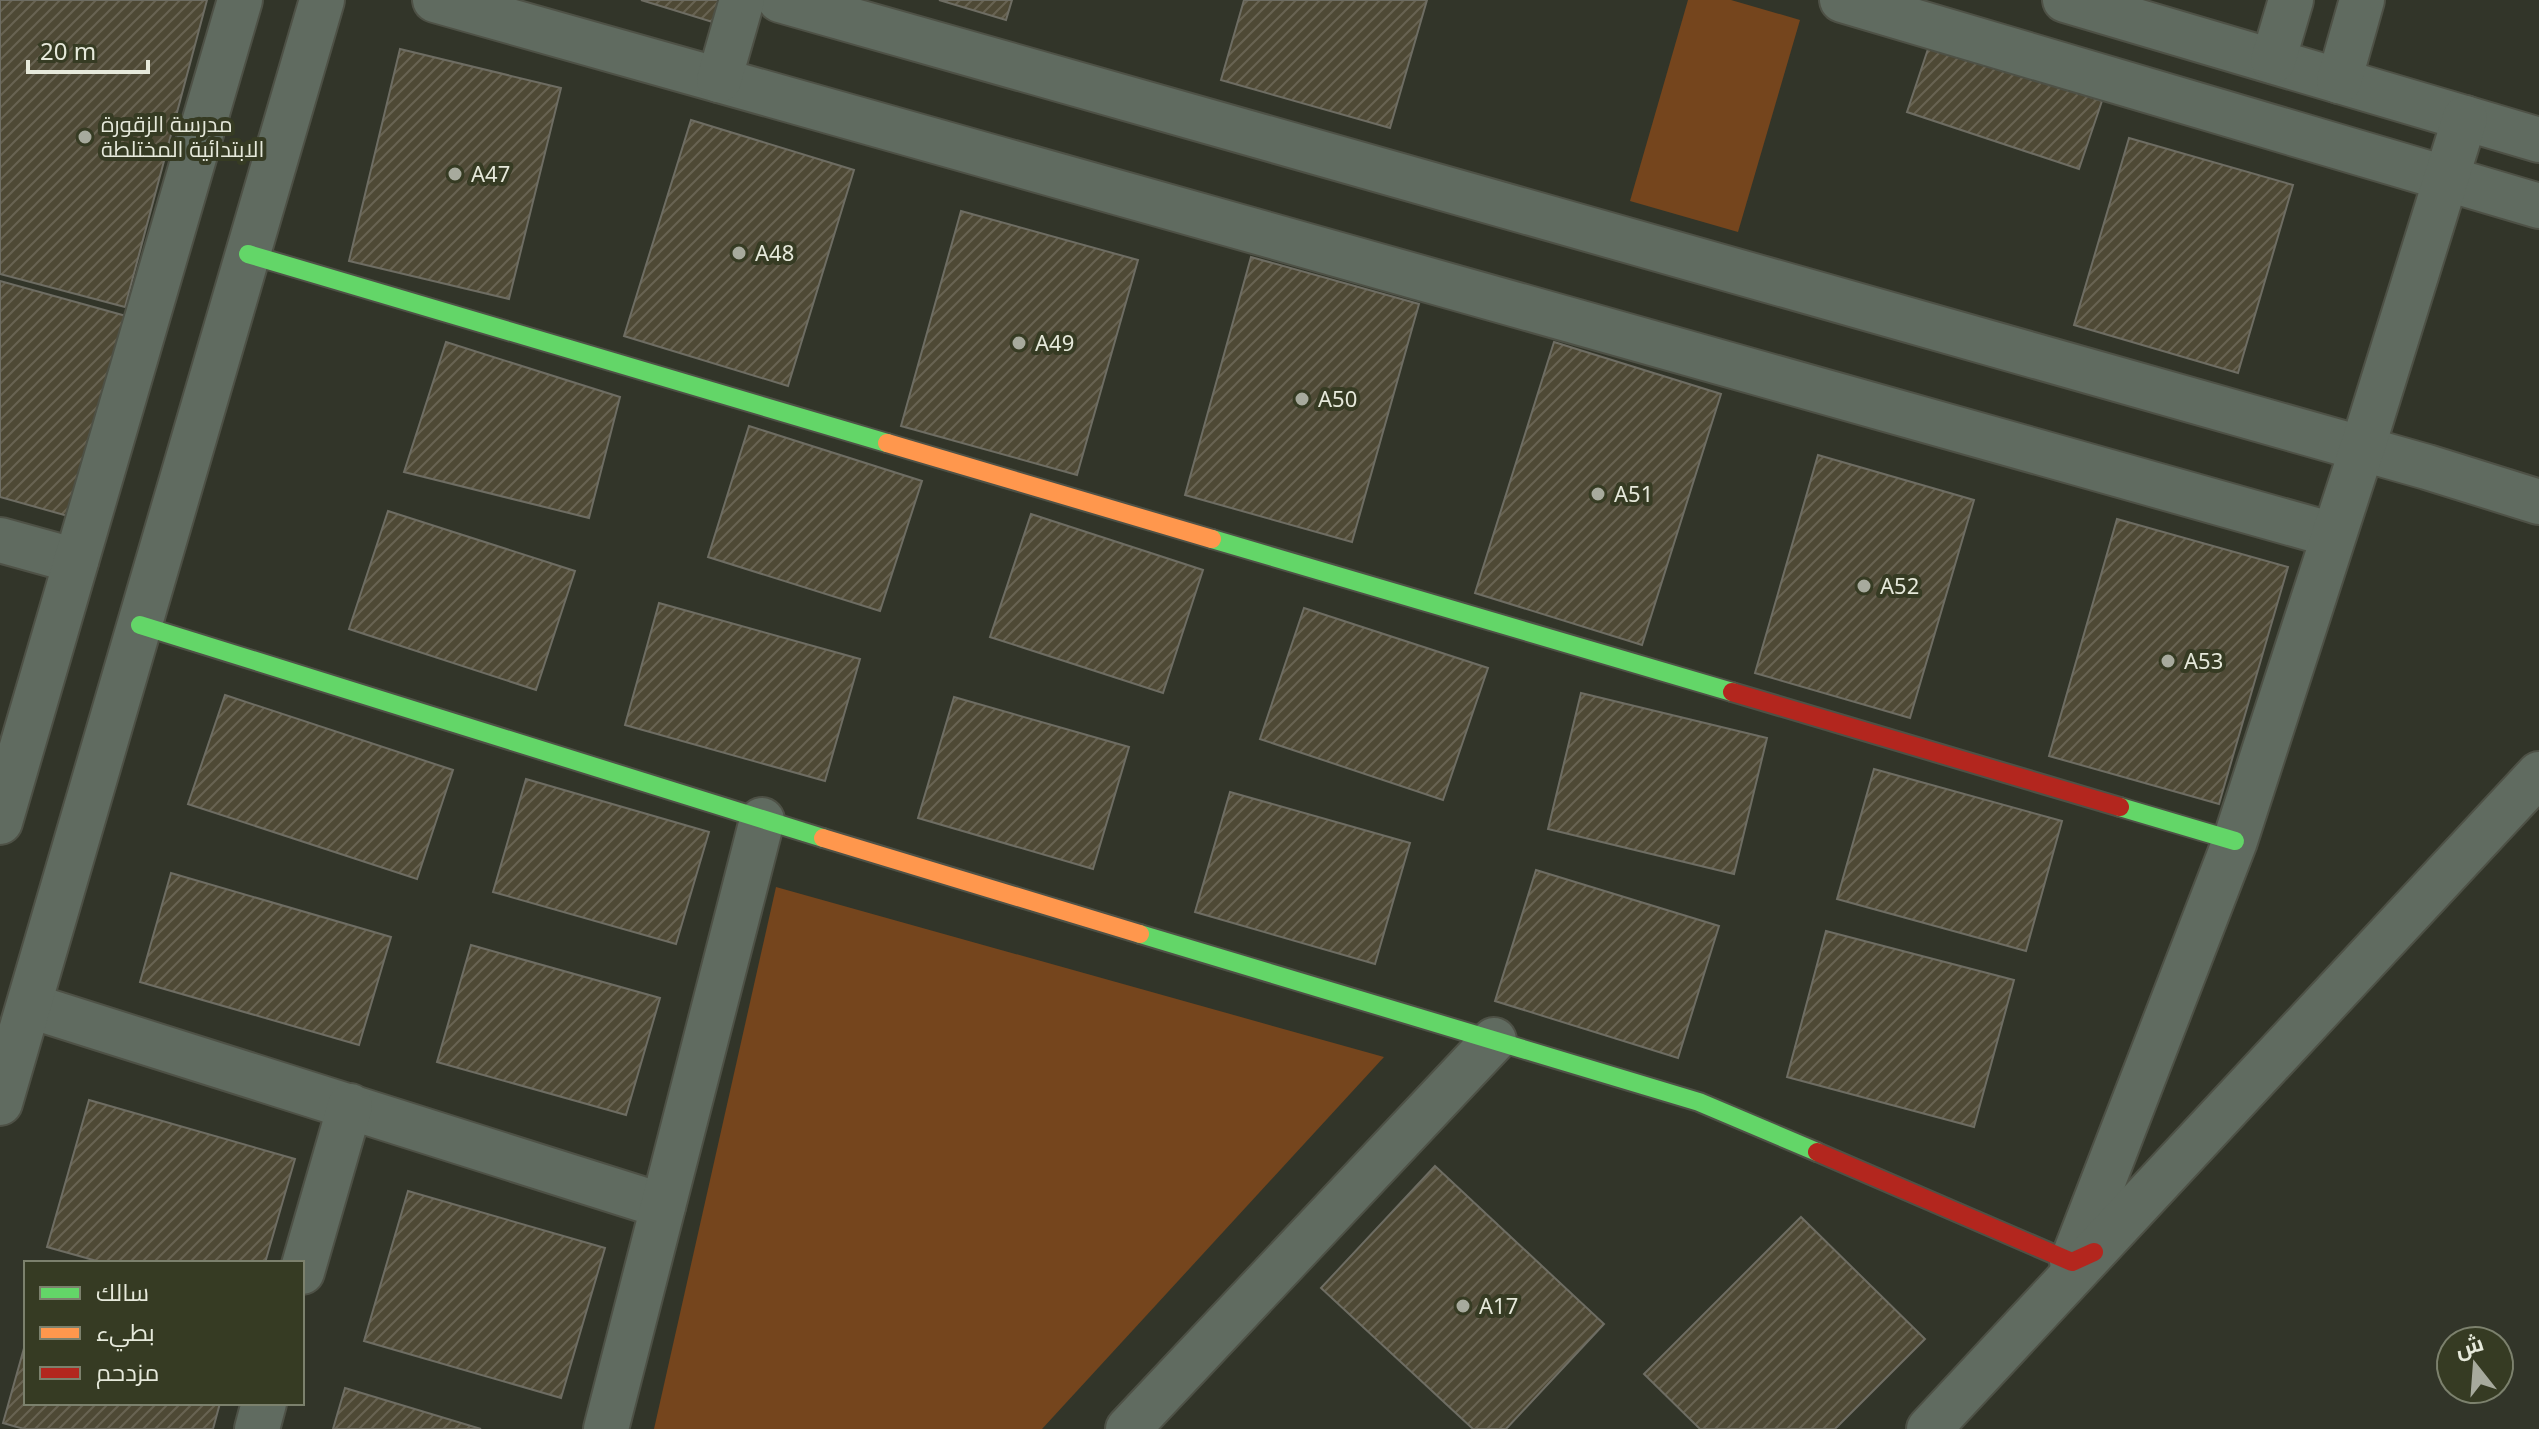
<svg xmlns="http://www.w3.org/2000/svg" width="2539" height="1429" font-family="'Noto Sans',Cairo,sans-serif">
  <defs>
    <pattern id="building-hatch" width="6" height="6" patternUnits="userSpaceOnUse" patternTransform="scale(2)"><rect width="6" height="6" fill="#4e4935"/><path d="M-1 1l2-2M0 6l6-6M5 7l2-2" fill="none" stroke="#686352"/></pattern>
  </defs>
  <rect width="100%" height="100%" fill="#323529"/>
  <!-- green -->
  <g fill="#75451d">
    <path d="M1688,0h43l69,20 -62,212 -108,-31z"/>
    <path d="M776,887l608,170 -342,372h-388z"/>
  </g>
  <!-- building -->
  <g fill="url(#building-hatch)" stroke="#6e6d63" stroke-width="2">
    <path d="M0,0h207l-82,307 -125,-33z"/>
    <path d="M641,0h84l-6,24z"/>
    <path d="M939,0h73l-6,20z"/>
    <path d="M1244,0h183l-37,128 -169,-48z"/>
    <path d="M1930,43l172,58 -23,68 -172,-57z"/>
    <path d="M400,49l161,39 -52,211 -160,-38z"/>
    <path d="M691,120l163,50 -66,216 -164,-50z"/>
    <path d="M2129,138l164,47 -55,188 -164,-48z"/>
    <path d="M961,211l177,49 -61,215 -176,-49z"/>
    <path d="M1251,257l168,47 -67,238 -167,-47z"/>
    <path d="M0,281l126,35 -58,200 -68,-19z"/>
    <path d="M446,342l174,55 -31,121 -185,-46z"/>
    <path d="M1554,342l167,52 -79,251 -167,-52z"/>
    <path d="M749,426l173,55 -42,130 -172,-54z"/>
    <path d="M1818,455l156,45 -64,218 -155,-45z"/>
    <path d="M388,511l187,60 -39,119 -187,-61z"/>
    <path d="M1031,514l172,56 -40,123 -173,-56z"/>
    <path d="M2117,519l171,48 -69,237 -170,-48z"/>
    <path d="M659,603l201,56 -35,122 -200,-56z"/>
    <path d="M1304,608l184,60 -45,132 -183,-61z"/>
    <path d="M1581,693l186,45 -33,136 -186,-45z"/>
    <path d="M225,695l228,75 -36,109 -229,-75z"/>
    <path d="M954,697l175,50 -36,122 -175,-51z"/>
    <path d="M1874,769l188,52 -36,130 -189,-52z"/>
    <path d="M526,779l183,53 -33,112 -183,-52z"/>
    <path d="M1230,792l180,51 -35,121 -180,-52z"/>
    <path d="M1536,870l183,56 -41,132 -183,-57z"/>
    <path d="M171,873l220,64 -32,108 -219,-63z"/>
    <path d="M1826,931l188,49 -40,147 -187,-50z"/>
    <path d="M471,945l189,53 -34,117 -189,-53z"/>
    <path d="M89,1100l206,59 -30,104h-161l-57,-16z"/>
    <path d="M1435,1166l169,158 -98,105h-33l-152,-141z"/>
    <path d="M408,1191l197,57 -44,150 -197,-57z"/>
    <path d="M1801,1217l124,122 -90,90h-135l-56,-55z"/>
    <path d="M26,1341v62h194l-7,26h-189l-21,-6z"/>
    <path d="M345,1388l136,41h-148z"/>
  </g>
  <g fill="none" stroke-linecap="round" stroke-linejoin="round">
    <!-- street casing -->
    <g stroke="#4e5146" stroke-width="48">
      <g id="street">
        <path d="M435,0l1898,535"/>
        <path d="M780,0l1647,467 112,35"/>
        <path d="M1842,0l697,206"/>
        <path d="M2065,0l474,140"/>
        <path d="M2273,61l18,-61"/>
        <path d="M719,80l23,-80"/>
        <path d="M2339,81l23,-81"/>
        <path d="M0,540l76,21"/>
        <path d="M0,822l240,-822"/>
        <path d="M37,1008l626,198"/>
        <path d="M0,1103l322,-1103"/>
        <path d="M2072,1262l163,-421 127,-392 103,-331"/>
        <path d="M302,1272l48,-166"/>
        <path d="M257,1429l7,-26"/>
        <path d="M606,1429l156,-609"/>
        <path d="M1128,1429l366,-389"/>
        <path d="M1929,1429l610,-655"/>
      </g>
    </g>
    <!-- fast casing -->
    <g stroke="#4e5146" stroke-width="22">
      <g id="fast">
        <path d="M248,254l639,189"/>
        <path d="M1212,539l520,153"/>
        <path d="M140,625l683,213"/>
        <path d="M2120,807l115,34"/>
        <path d="M1140,934l559,168 118,50"/>
      </g>
    </g>
    <!-- slow casing -->
    <g stroke="#4e5146" stroke-width="22">
      <g id="slow">
        <path d="M887,443l325,96"/>
        <path d="M823,838l317,96"/>
      </g>
    </g>
    <!-- jam casing -->
    <g stroke="#4e5146" stroke-width="22">
      <g id="jam">
        <path d="M1732,692l388,115"/>
        <path d="M1817,1152l255,110 22,-10"/>
      </g>
    </g>
    <!-- street -->
    <use href="#street" stroke="#606b60" stroke-width="44"/>
    <!-- fast -->
    <use href="#fast" stroke="#63d668" stroke-width="18"/>
    <!-- slow -->
    <use href="#slow" stroke="#ff974d" stroke-width="18"/>
    <!-- jam -->
    <use href="#jam" stroke="#b3261e" stroke-width="18"/>
  </g>
  <!-- markers -->
  <g fill="#a7aa9d" stroke="#363b23" stroke-width="3">
    <circle cx="85" cy="137" r="8"/>
    <circle cx="455" cy="174" r="8"/>
    <circle cx="739" cy="253" r="8"/>
    <circle cx="1019" cy="343" r="8"/>
    <circle cx="1302" cy="399" r="8"/>
    <circle cx="1598" cy="494" r="8"/>
    <circle cx="1864" cy="586" r="8"/>
    <circle cx="2168" cy="661" r="8"/>
    <circle cx="1463" cy="1306" r="8"/>
  </g>
  <g text-anchor="middle" stroke-width="8" stroke-linejoin="round" paint-order="stroke">
    <!-- poi labels -->
    <g font-size="22" fill="#e6e9db" stroke="#363b23" text-anchor="start">
      <text x="101" y="132">مدرسة الزقورة<tspan x="101" dy="25">الابتدائية المختلطة</tspan></text>
      <text x="471" y="182">A47</text>
      <text x="755" y="261">A48</text>
      <text x="1035" y="351">A49</text>
      <text x="1318" y="407">A50</text>
      <text x="1614" y="502">A51</text>
      <text x="1880" y="594">A52</text>
      <text x="2184" y="669">A53</text>
      <text x="1479" y="1314">A17</text>
    </g>
  </g>
  <!-- legend -->
  <rect x="24" y="1261" width="280" height="144" fill="#363b23" stroke="#7c816d" stroke-width="2"/>
  <rect x="40" y="1287" width="40" height="12" fill="#63d668" stroke="#7c816d" stroke-width="2"/>
  <text x="96" y="1301" font-size="24" fill="#e6e9db">سالك</text>
  <rect x="40" y="1327" width="40" height="12" fill="#ff974d" stroke="#7c816d" stroke-width="2"/>
  <text x="96" y="1341" font-size="24" fill="#e6e9db">بطيء</text>
  <rect x="40" y="1367" width="40" height="12" fill="#b3261e" stroke="#7c816d" stroke-width="2"/>
  <text x="96" y="1381" font-size="24" fill="#e6e9db">مزدحم</text>
  <!-- north arrow -->
  <g transform="translate(2475 1365) rotate(343)"><circle r="38" fill="#363b23" stroke="#7c816d" stroke-width="2"/>
  <path d="M0-6L14 30L0 20L-14 30Z" fill="#a7aa9d"/>
  <text y="-12" font-size="22" font-weight="bold" text-anchor="middle" fill="#e6e9db">ش</text>
  </g>
  <!-- scale -->
  <path d="M28 60v12h120v-12" fill="none" stroke="#e6e9db" stroke-width="4"/>
  <text x="40" y="60" font-size="24" fill="#e6e9db" stroke="#363b23" stroke-width="6" paint-order="stroke">20 m</text>
</svg>
